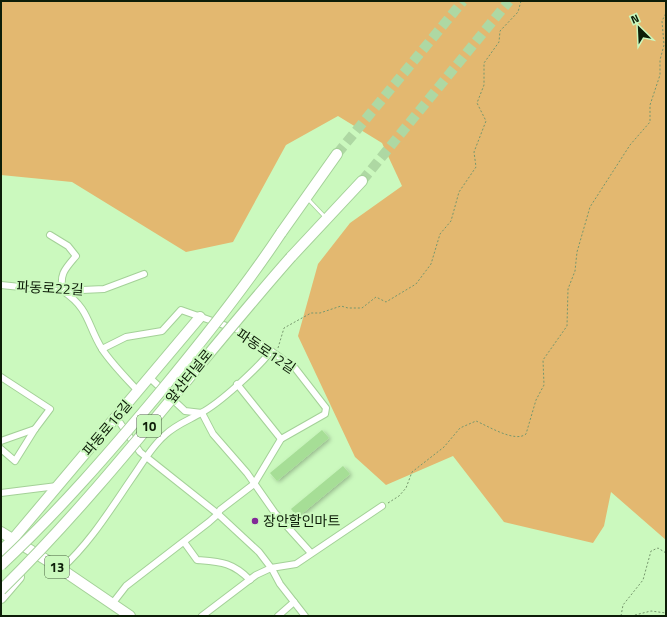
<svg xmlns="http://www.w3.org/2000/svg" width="667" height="617" font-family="'Titillium Web','Noto Sans KR',sans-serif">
  <defs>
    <filter id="shadow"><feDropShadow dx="2" dy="1.5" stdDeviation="2" flood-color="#0004"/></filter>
  </defs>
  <rect width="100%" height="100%" fill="#cbf9be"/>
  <!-- green -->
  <path fill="#e3b870" d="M1,1h665v539l-55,-48 -7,34 -11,17 -89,-21 -51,-66 -67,29 -31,-28 -57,-121 20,-72 32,-41 52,-37 -20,-43 -44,-27 -52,29 -53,97 -47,10 -114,-70 -71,-7z"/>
  <!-- building -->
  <g fill="#a6de96" filter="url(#shadow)">
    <path d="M322,430l7,8 -52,43 -7,-8z"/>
    <path d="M343,466l7,8 -52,43 -7,-8z"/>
  </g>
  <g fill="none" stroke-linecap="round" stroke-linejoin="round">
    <!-- trunk-tunnel -->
    <g stroke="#aed8a3" stroke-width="10" stroke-dasharray="10 5" stroke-linecap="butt">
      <path d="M337,154l126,-153"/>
      <path d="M362,181l147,-180"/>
    </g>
    <!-- service casing -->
    <g stroke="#a4d198" stroke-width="4.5">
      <path id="service" d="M308,199l18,19"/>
    </g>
    <!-- minor casing -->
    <g stroke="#a4d198" stroke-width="8">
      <g id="minor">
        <path d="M50,235l18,11 8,10c-11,13 -17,18 -13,35 27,18 24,34 39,58 10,15 24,29 36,42"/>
        <path d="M1,285l59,6 44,-2 40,-15"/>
        <path d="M102,349l24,-12 36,-6 19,-21 57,20 26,16 31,22 31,40 -1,6 -44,25 -27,45 -34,26 -2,4 -9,8 -83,64 -14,18"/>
        <path d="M1,377l49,32 -15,20 -34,12"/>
        <path d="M147,382l3,-4 35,33 17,2 11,21 34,39 28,40 36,40"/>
        <path d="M237,384l44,55"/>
        <path d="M116,417l24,35 78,62 41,38 13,17 8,15 25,32"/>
        <path d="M1,449l14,12 20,-32"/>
        <path d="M1,493l56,-7"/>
        <path d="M184,542l13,18c24,2 35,2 53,20"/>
        <path d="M61,569c29,-26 49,-59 71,-91 10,-14 19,-31 33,-43 10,-10 24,-15 36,-22 19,-10 57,-45 70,-62"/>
        <path d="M202,616l54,-41 15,-7 25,-4 86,-58"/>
        <path d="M278,616l16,-14"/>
      </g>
    </g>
    <!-- primary casing -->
    <g stroke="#a4d198" stroke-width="12">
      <g id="primary">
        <path d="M1,532l60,37 69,47"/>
        <path d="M13,539l187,-222"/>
      </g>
    </g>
    <!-- trunk casing -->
    <g stroke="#a4d198" stroke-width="12">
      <g id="trunk">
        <path d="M281,233l56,-79"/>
        <path d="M291,257l71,-76"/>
        <path d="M1,551l12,-12"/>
        <path d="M1,598l18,-21"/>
      </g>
    </g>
    <!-- path -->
    <g stroke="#76976d" stroke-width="1" stroke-dasharray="2 2" stroke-linecap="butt">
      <path d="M278,348l6,-20 27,-15h9l21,-7 7,2h14l14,-11 10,5 30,-18 15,-20 9,-30 11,-13 8,-29 17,-25 -2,-15 12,-31 -9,-18 7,-18v-22l15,-21 1,-11 18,-19 3,-11"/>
      <path d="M388,503l11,-7 7,-8 6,-16 32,-25 16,-19 16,-7c12,5 39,22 50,13l10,-34 8,-15 -1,-25 24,-34 1,-37 7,-18 2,-19 13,-45 40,-62 20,-23v-17l10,-30v-15l4,-15 -2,-24 4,-8"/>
      <path d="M621,616l2,-11 20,-25 8,-29 7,-3 8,5"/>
      <path d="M631,616l20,-5 15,2"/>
    </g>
    <!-- service -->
    <use href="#service" stroke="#fff" stroke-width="3"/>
    <!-- minor -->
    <use href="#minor" stroke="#fff" stroke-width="6"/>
    <!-- primary -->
    <use href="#primary" stroke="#fff" stroke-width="10"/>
    <!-- trunk -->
    <use href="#trunk" stroke="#fff" stroke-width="10"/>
    <!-- trunk-bridge casing -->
    <g stroke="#a4d198" stroke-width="12" stroke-linecap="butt">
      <g id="trunk-bridge">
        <path d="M1,565c58,-54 109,-113 159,-173 43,-52 84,-103 121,-159"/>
        <path d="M1,590c105,-103 193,-223 290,-333"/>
      </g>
    </g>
    <!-- trunk-bridge -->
    <use href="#trunk-bridge" stroke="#fff" stroke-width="10"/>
  </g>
  <!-- markers -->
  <circle fill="#822a97" stroke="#cbf9be" stroke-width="1.5" cx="255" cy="521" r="4"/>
  <g text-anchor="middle" stroke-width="4" stroke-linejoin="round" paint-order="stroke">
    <!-- shield labels -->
    <g fill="#cbf9be" stroke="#465f3f" stroke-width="1">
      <rect x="137" y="415" width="24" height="22" rx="3"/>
      <rect x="45" y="556" width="24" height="22" rx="3"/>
    </g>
    <g font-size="13" font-weight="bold" fill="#0d1d08">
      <text x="149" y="431">10</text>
      <text x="57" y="572">13</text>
    </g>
    <!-- street labels -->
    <g font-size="14" fill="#0d1d08" stroke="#cbf9be">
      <text transform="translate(50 288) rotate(3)" y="5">파동로22길</text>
      <text transform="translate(266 351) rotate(34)" y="5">파동로12길</text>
      <text transform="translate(189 376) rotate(-51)" y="5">앞산터널로</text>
      <text transform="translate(107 428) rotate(-50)" y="5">파동로16길</text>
    </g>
    <!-- poi labels -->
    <g font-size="14" fill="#0d1d08" stroke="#cbf9be" text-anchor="start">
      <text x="263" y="526">장안할인마트</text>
    </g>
  </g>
  <!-- border -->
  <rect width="667" height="617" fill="none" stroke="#0d1d08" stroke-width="4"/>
  <!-- north arrow -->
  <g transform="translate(639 28) rotate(336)" stroke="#cbf9be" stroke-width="3" paint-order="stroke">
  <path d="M0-3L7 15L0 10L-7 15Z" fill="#0d1d08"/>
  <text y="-6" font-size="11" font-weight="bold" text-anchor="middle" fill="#0d1d08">N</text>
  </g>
</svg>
